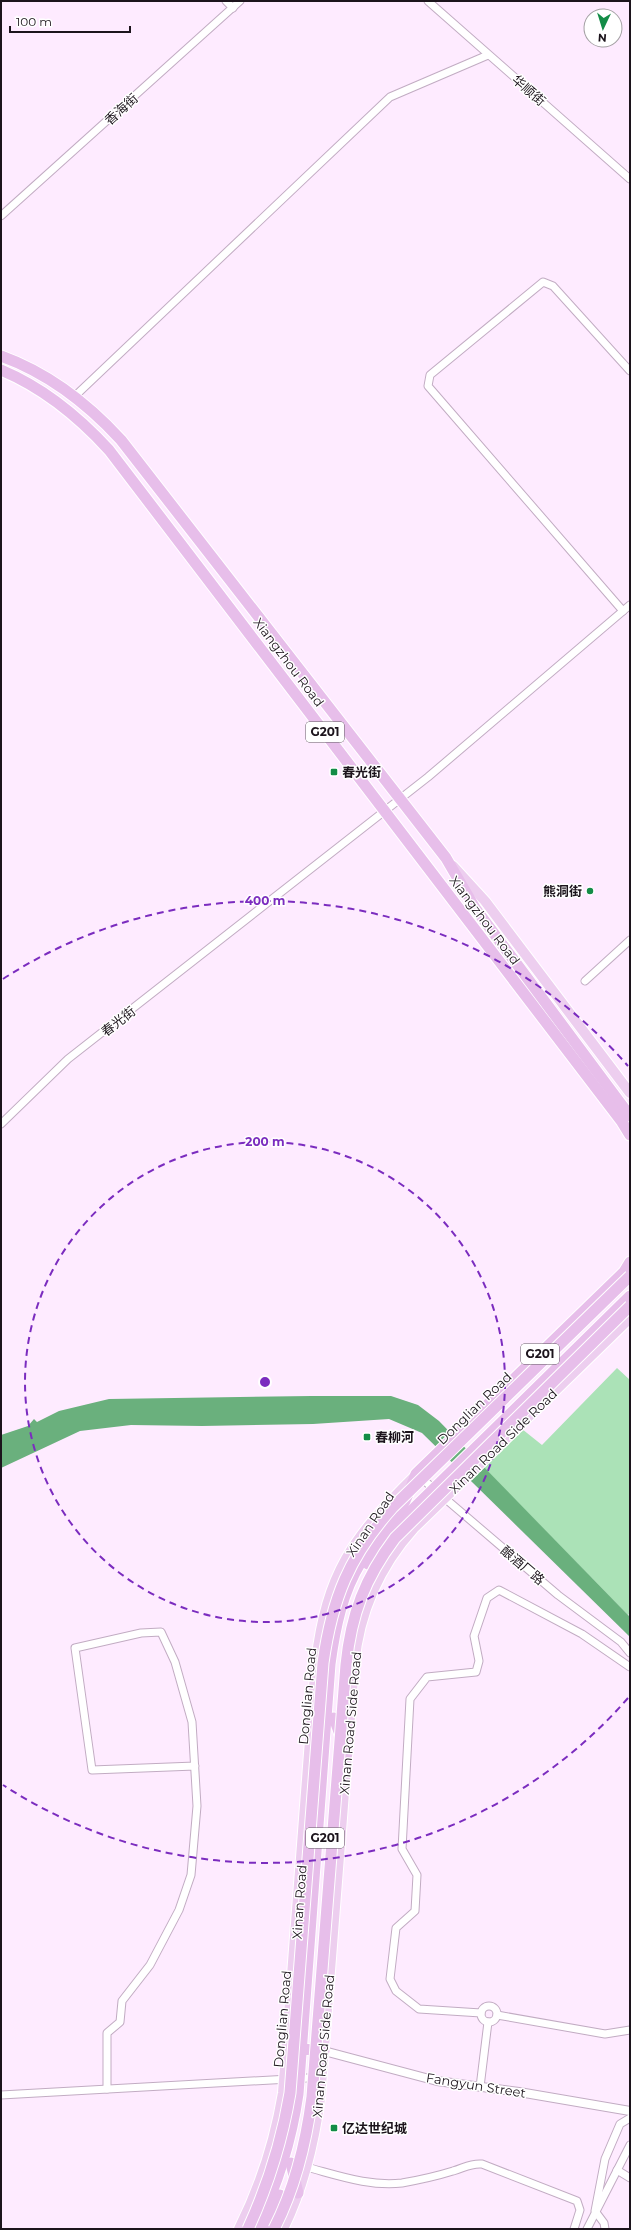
<svg xmlns="http://www.w3.org/2000/svg" width="631" height="2230" font-family="Montserrat,'Noto Sans SC',sans-serif">
  <rect width="100%" height="100%" fill="#feebff"/>
  <!-- green -->
  <path fill="#abe2b7" d="M617,1368l13,12v233l-2,2 -146,-149 40,-37 20,16z"/>
  <!-- water -->
  <path fill="#6ab07d" d="M312,1396h79l27,9 21,16 191,196v20l-208,-204 -33,-14 -76,5 -111,2 -71,-1 -51,6 -79,37v-33l27,-9 6,-7 3,3 22,-11 50,-12z"/>
  <g fill="none" stroke-linecap="round" stroke-linejoin="round">
    <!-- minor casing -->
    <g stroke="#c2acc3" stroke-width="9">
      <g id="minor">
        <path d="M226,1l7,7"/>
        <path d="M428,1l202,178"/>
        <path d="M1,216l239,-215"/>
        <path d="M74,397l316,-300 98,-42"/>
        <path d="M623,611l-195,-225 2,-11 113,-93 10,4 77,85"/>
        <path d="M585,981l45,-41"/>
        <path d="M1,1124l67,-65 360,-282 202,-172"/>
        <path d="M420,1477l138,118 63,47 9,11"/>
        <circle cx="489" cy="2014" r="8"/>
        <path d="M481,2013l-62,-4 -23,-18 -6,-12 6,-51 19,-17 2,-36 -15,-26 8,-150 17,-22 49,-5 3,-11 -5,-25 13,-38 12,-8 83,44 48,33"/>
        <path d="M497,2015l108,19 25,-4"/>
        <path d="M480,2087l8,-65"/>
        <path d="M107,2089v-56l13,-11 2,-21 28,-36 29,-55 12,-35 6,-69 -5,-84 -17,-60 -14,-30 -20,1 -66,15 17,122 103,-4"/>
        <path d="M1,2095l306,-17"/>
        <path d="M306,2167c31,8 64,20 96,16 17,-3 35,-7 51,-12 11,-3 17,-8 29,-7l95,37 3,9 -6,19"/>
        <path d="M617,2170l13,8"/>
        <path d="M587,2229l43,-84"/>
        <path d="M605,2229l-1,-6 -9,-12 10,-52 15,-35 10,-6"/>
      </g>
    </g>
    <!-- tertiary casing -->
    <g stroke="#c2acc3" stroke-width="10">
      <path id="tertiary" d="M324,2051l113,30 82,11 111,19"/>
    </g>
    <!-- primary casing -->
    <g stroke="#fff" stroke-width="12">
      <g id="primary">
        <path d="M453,866l32,35 145,192"/>
        <path d="M239,2229c22,-44 36,-88 44,-136l33,-431c11,-89 36,-124 99,-186"/>
        <path d="M283,2229c20,-41 31,-86 37,-131l34,-433c5,-53 24,-97 60,-137l216,-210"/>
      </g>
    </g>
    <!-- trunk casing -->
    <g stroke="#fff" stroke-width="13">
      <g id="trunk">
        <path d="M1,356c47,17 87,48 120,84l325,418 29,50 155,208"/>
        <path d="M1,370c43,18 77,46 108,80l513,672 8,13"/>
        <path d="M368,1564l22,-31 14,-15 226,-222"/>
        <path d="M334,1718l13,36"/>
        <path d="M302,2049l22,2"/>
        <path d="M291,2163l7,30"/>
        <path d="M256,2229c21,-43 35,-87 42,-135l32,-430c5,-37 12,-71 31,-102 11,-18 25,-32 37,-49 8,-11 13,-26 18,-39l208,-202 6,-10"/>
        <path d="M265,2229l15,-34"/>
      </g>
    </g>
    <!-- minor -->
    <use href="#minor" stroke="#fff" stroke-width="7"/>
    <!-- tertiary -->
    <use href="#tertiary" stroke="#fff" stroke-width="8"/>
    <!-- primary -->
    <use href="#primary" stroke="#edceef" stroke-width="10"/>
    <!-- trunk -->
    <use href="#trunk" stroke="#e7beea" stroke-width="11"/>
    <!-- trunk-bridge casing -->
    <g stroke="#fff" stroke-width="13" stroke-linecap="butt">
      <g id="trunk-bridge">
        <path d="M248,2229c20,-44 34,-88 42,-136l33,-430c9,-64 26,-107 70,-156l237,-231"/>
        <path d="M274,2229c21,-41 32,-86 38,-132l34,-432c5,-51 19,-87 49,-127l235,-232"/>
      </g>
    </g>
    <!-- trunk-bridge -->
    <use href="#trunk-bridge" stroke="#e7beea" stroke-width="11"/>
  </g>
  <!-- distance rings -->
  <g fill="none" stroke="#7b2cbf" stroke-width="2" stroke-dasharray="7 5">
    <circle cx="265" cy="1382" r="240"/>
    <path d="M628 1698A481 481 0 0 1 3 1785M3 979A481 481 0 0 1 628 1066"/>
  </g>
  <!-- markers -->
  <g fill="#138c47" stroke="#fff" stroke-width="1.5">
    <rect x="330" y="768" width="8" height="8" rx="2"/>
    <circle cx="590" cy="891" r="4"/>
    <rect x="363" y="1433" width="8" height="8" rx="2"/>
    <rect x="330" y="2124" width="8" height="8" rx="2"/>
  </g>
  <g text-anchor="middle" stroke-width="3" stroke-linejoin="round" paint-order="stroke">
    <!-- shield labels -->
    <g fill="#fff" stroke="#605a60" stroke-width="1">
      <rect x="306" y="722" width="38" height="20" rx="3"/>
      <rect x="521" y="1344" width="38" height="20" rx="3"/>
      <rect x="306" y="1828" width="38" height="20" rx="3"/>
    </g>
    <g font-size="12" font-weight="bold" fill="#1c141c">
      <text x="325" y="736">G201</text>
      <text x="540" y="1358">G201</text>
      <text x="325" y="1842">G201</text>
    </g>
    <!-- street labels -->
    <g font-size="13" fill="#1c141c" stroke="#fff">
      <text transform="translate(529 90) rotate(41)" y="5">华顺街</text>
      <text transform="translate(121 109) rotate(-42)" y="5">香海街</text>
      <text transform="translate(289 662) rotate(53)" y="5">Xiangzhou Road</text>
      <text transform="translate(485 920) rotate(53)" y="5">Xiangzhou Road</text>
      <text transform="translate(118 1021) rotate(-38)" y="5">春光街</text>
      <text transform="translate(474 1408) rotate(-44)" y="5">Donglian Road</text>
      <text transform="translate(503 1441) rotate(-44)" y="5">Xinan Road Side Road</text>
      <text transform="translate(370 1524) rotate(-56)" y="5">Xinan Road</text>
      <text transform="translate(523 1565) rotate(40)" y="5">酿酒厂路</text>
      <text transform="translate(307 1696) rotate(-85)" y="5">Donglian Road</text>
      <text transform="translate(350 1723) rotate(-85)" y="5">Xinan Road Side Road</text>
      <text transform="translate(299 1902) rotate(-86)" y="5">Xinan Road</text>
      <text transform="translate(282 2019) rotate(-85)" y="5">Donglian Road</text>
      <text transform="translate(323 2046) rotate(-85)" y="5">Xinan Road Side Road</text>
      <text transform="translate(476 2085) rotate(9)" y="5">Fangyun Street</text>
    </g>
    <!-- poi labels -->
    <g font-size="13" font-weight="bold" fill="#1c141c" stroke="#fff" text-anchor="start">
      <text x="342" y="777">春光街</text>
      <text x="582" y="896" text-anchor="end">熊洞街</text>
      <text x="375" y="1442">春柳河</text>
      <text x="342" y="2133">亿达世纪城</text>
    </g>
  </g>
  <circle cx="265" cy="1382" r="6" fill="#7b2cbf" stroke="#fff" stroke-width="2"/>
  <g font-size="12" text-anchor="middle" font-weight="bold" fill="#7b2cbf" stroke="#fff" stroke-width="3" stroke-linejoin="round" paint-order="stroke">
    <text x="265" y="905">400 m</text>
    <text x="265" y="1146">200 m</text>
  </g>
  <!-- border -->
  <rect width="631" height="2230" fill="none" stroke="#1c141c" stroke-width="4"/>
  <!-- north arrow -->
  <g transform="translate(603 28) rotate(184)"><circle r="19" fill="#ffffff" stroke="#a4a1a4"/>
  <path d="M0-3L7 15L0 10L-7 15Z" fill="#138c47"/>
  <text y="-6" font-size="11" font-weight="bold" text-anchor="middle" fill="#1c141c">N</text>
  </g>
  <!-- scale -->
  <path d="M10 26v6h120v-6" fill="none" stroke="#1c141c" stroke-width="2"/>
  <text x="16" y="26" font-size="12" fill="#1c141c" stroke="#ffffff" stroke-width="3" paint-order="stroke">100 m</text>
</svg>
